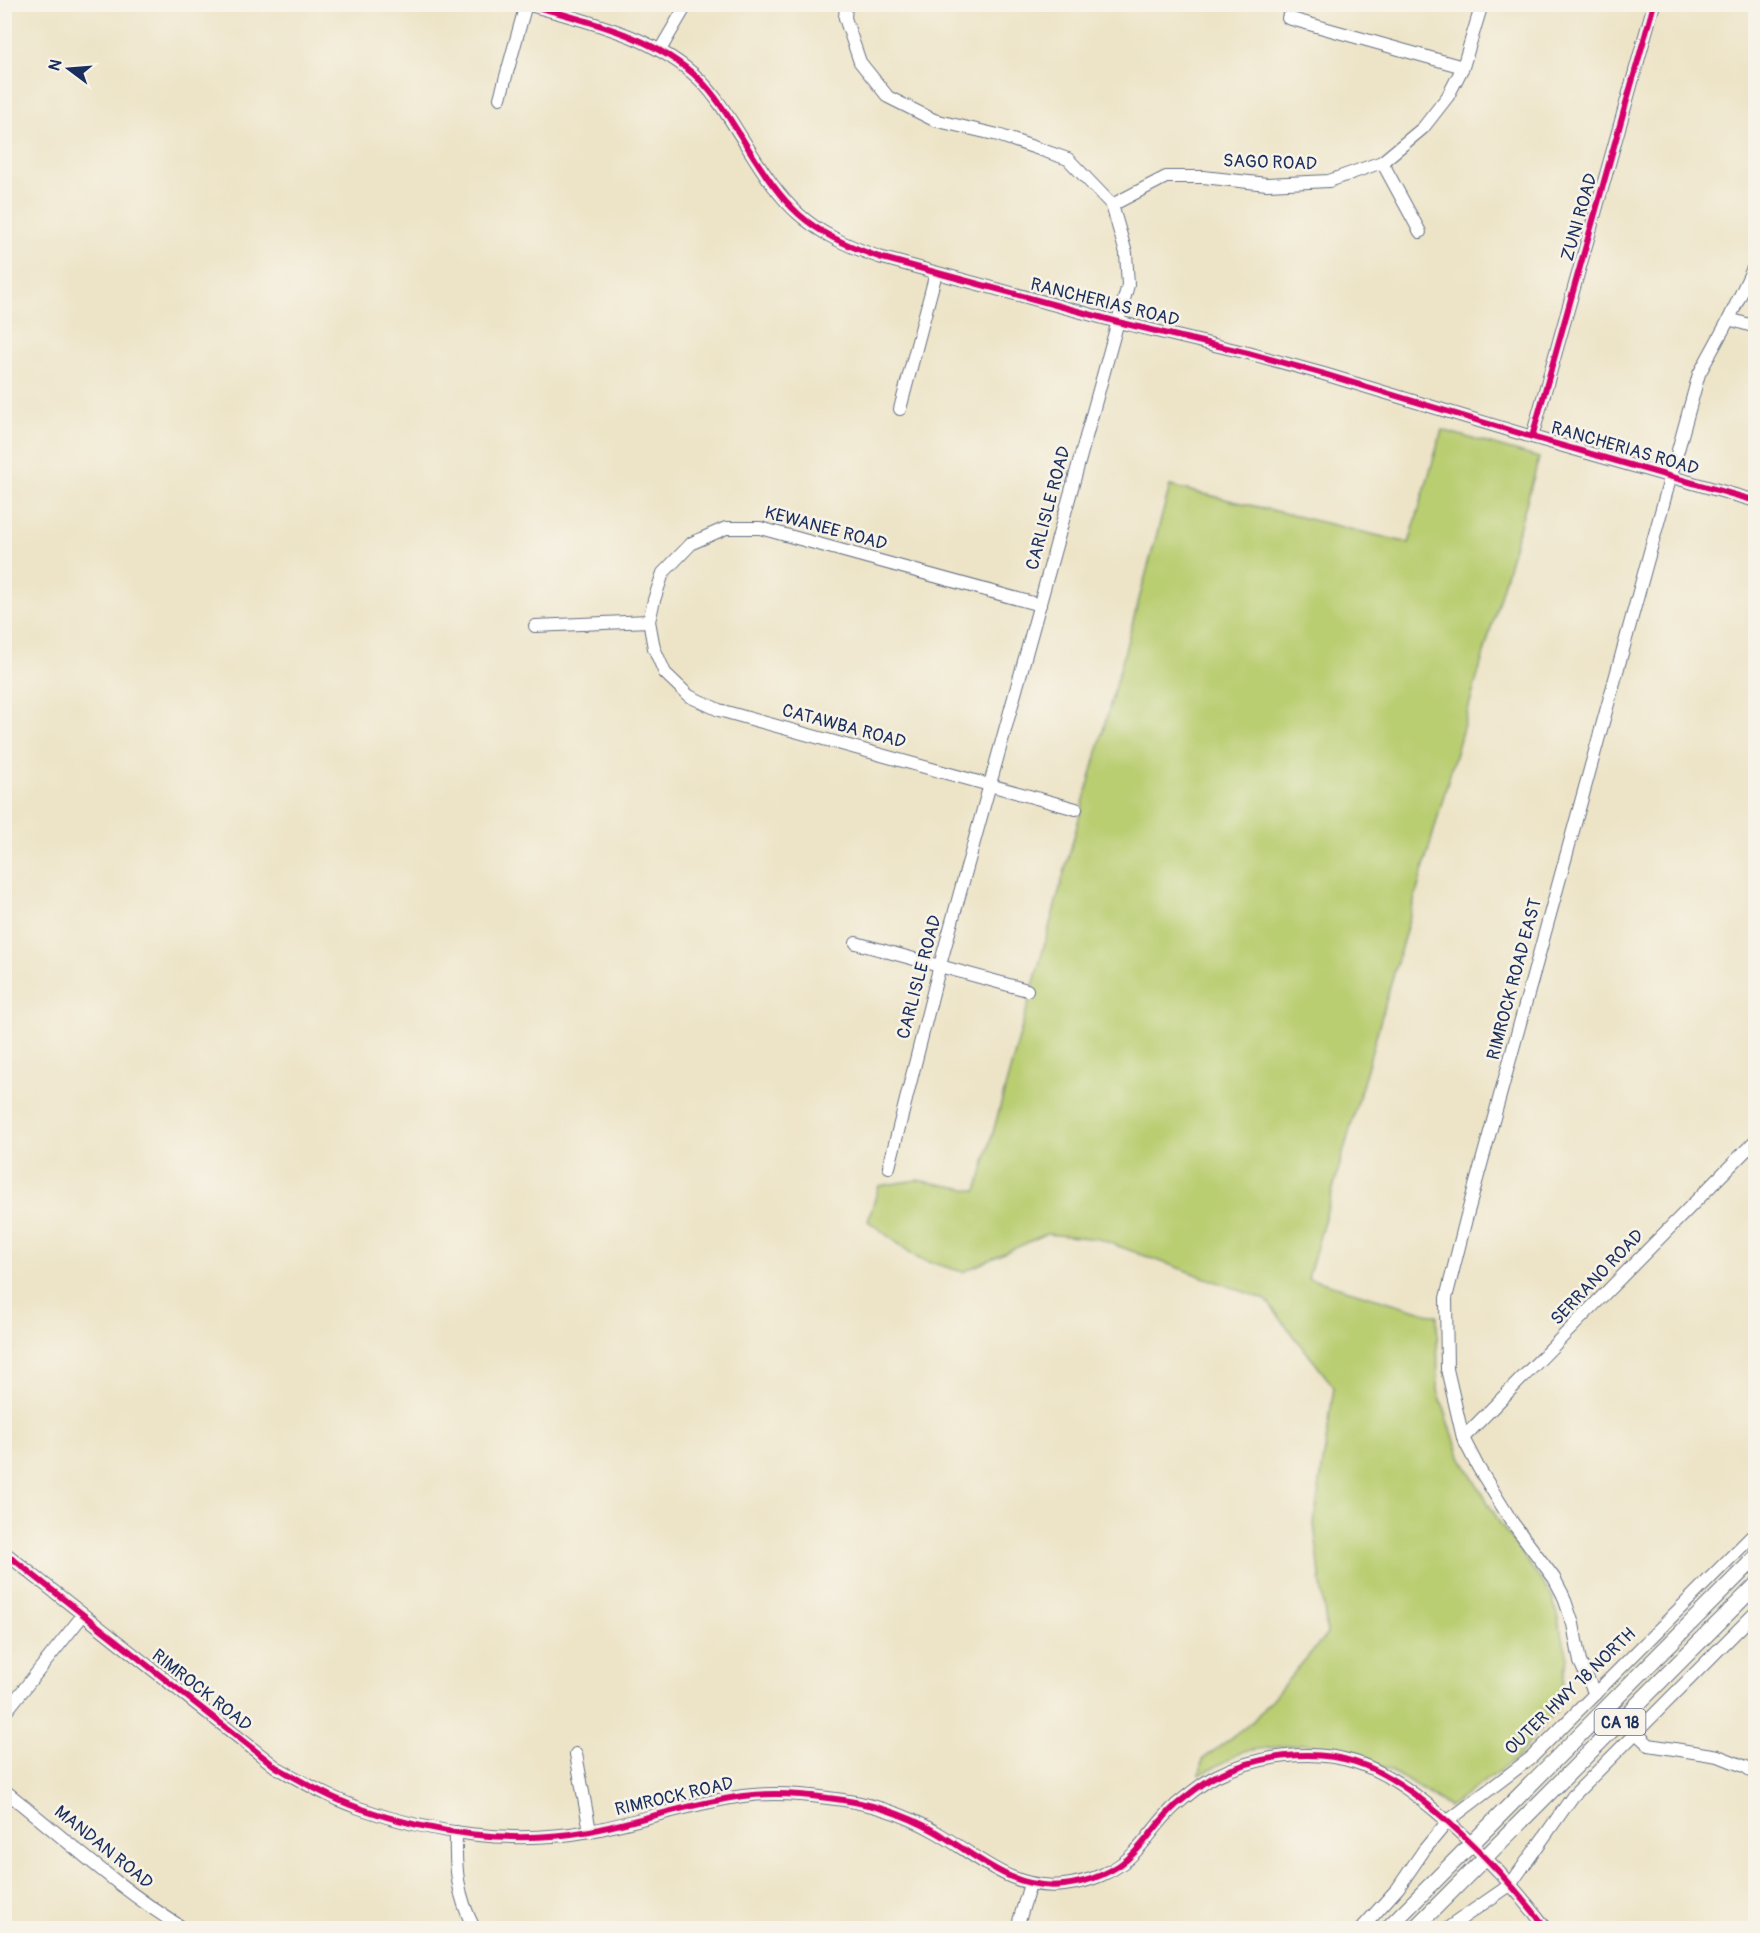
<svg xmlns="http://www.w3.org/2000/svg" width="1760" height="1933" font-family="Pangolin,sans-serif">
  <rect width="100%" height="100%" fill="#f7f3e8"/>
  <filter id="ink" filterUnits="userSpaceOnUse"><feTurbulence type="fractalNoise" baseFrequency=".0167" numOctaves="2"/><feDisplacementMap in="SourceGraphic" scale="12" xChannelSelector="R" yChannelSelector="G"/><feConvolveMatrix kernelMatrix="1 2 1 2 8 2 1 2 1" color-interpolation-filters="sRGB"/></filter>
  <filter id="wash" filterUnits="userSpaceOnUse"><feTurbulence type="fractalNoise" baseFrequency=".008" numOctaves="4" result="noise"/><feDisplacementMap in="SourceGraphic" scale="24" xChannelSelector="R" yChannelSelector="G"/><feGaussianBlur stdDeviation="1.35" result="paint"/><feColorMatrix in="noise" values="0 0 0 0 0 0 0 0 0 0 0 0 0 0 0 0 0 1.4 0 .05"/><feComposite in="paint" operator="in"/></filter>
  <g filter="url(#wash)">
    <rect width="100%" height="100%" fill="#ede4c7"/>
    <!-- green -->
    <path fill="#b9cd71" stroke="#6a7e68" stroke-width="1.5" d="M1442,430l97,28 -231,820 129,38 1,74 22,66 40,67 52,73 16,61 -11,53 -40,48 -68,49 -39,-25 -57,-32 -52,-6 -57,7 -44,24 2,-15 50,-38 75,-88 -13,-110 20,-137 -68,-87 -167,-61 -53,-5 -83,38 -44,-13 -51,-38 11,-35 38,-6 60,11 193,-705 239,57z"/>
  </g>
  <g filter="url(#ink)">
    <g fill="none" stroke-linecap="round" stroke-linejoin="round">
      <!-- minor casing -->
      <g stroke="#646e83" stroke-width="14">
        <g id="minor">
          <path d="M527,4c61,18 126,31 173,76 18,18 31,41 45,63 40,65 60,88 134,114l239,65 130,31 76,21 208,63 224,64"/>
          <path d="M846,4l-1,14 15,44 28,35 46,23 64,15 70,24 44,46 14,48 2,32 -188,680 -51,202"/>
          <path d="M1288,18l175,49"/>
          <path d="M660,50l27,-46"/>
          <path d="M500,98l26,-94"/>
          <path d="M1382,162l38,70"/>
          <path d="M1112,205l54,-28h37l64,7 62,-3 53,-19 41,-34 25,-32 15,-29 19,-63"/>
          <path d="M1729,319l27,8"/>
          <path d="M900,409l36,-136"/>
          <path d="M1532,437l122,-433"/>
          <path d="M1040,605l-280,-77h-34l-34,15 -29,30 -9,27 -5,21 5,27 11,25 24,23 30,14 357,99"/>
          <path d="M535,626l114,-5"/>
          <path d="M856,943l171,47"/>
          <path d="M1463,1438l293,-298"/>
          <path d="M4,1552l272,215c27,15 54,31 83,41 73,26 155,37 231,23 51,-10 101,-28 153,-35 28,-4 57,-2 85,2 38,4 75,15 108,34 42,24 76,59 128,53 25,-3 52,-13 70,-32 15,-15 26,-34 42,-48 12,-10 26,-22 40,-29 41,-20 95,-28 139,-14 65,20 151,113 191,166"/>
          <path d="M1595,1694l-15,-32 -7,-38 -10,-29 -9,-17 -42,-56 -34,-55 -15,-29 -16,-69 -1,-71 20,-79 233,-845 30,-55 27,-57"/>
          <path d="M4,1714l79,-99"/>
          <path d="M1635,1732l14,13 69,11 28,11 10,7"/>
          <path d="M576,1754l14,77"/>
          <path d="M4,1790c59,47 115,99 179,138"/>
          <path d="M456,1832c-1,37 1,63 18,96"/>
          <path d="M1017,1928l13,-44"/>
          <path d="M1362,1928l36,-40 26,-38 24,-29 84,-64 224,-225"/>
          <path d="M1448,1928l62,-43 63,-89 183,-184"/>
        </g>
      </g>
      <!-- major casing -->
      <g stroke="#646e83" stroke-width="17">
        <g id="major">
          <path d="M1388,1928l368,-371"/>
          <path d="M1415,1928l341,-343"/>
        </g>
      </g>
      <!-- minor -->
      <use href="#minor" stroke="#fff" stroke-width="12"/>
      <!-- major -->
      <use href="#major" stroke="#fff" stroke-width="15"/>
      <!-- cycleway casing -->
      <g stroke="#f7f3e8" stroke-width="10">
        <g id="cycleway">
          <path d="M527,4c61,18 126,31 173,76 18,18 31,41 45,63 40,65 60,88 134,114l239,65 130,31 76,21 208,63 224,64"/>
          <path d="M1532,437l122,-433"/>
          <path d="M4,1552l272,215c27,15 54,31 83,41 73,26 155,37 231,23 51,-10 101,-28 153,-35 28,-4 57,-2 85,2 38,4 75,15 108,34 42,24 76,59 128,53 25,-3 52,-13 70,-32 15,-15 26,-34 42,-48 12,-10 26,-22 40,-29 41,-20 95,-28 139,-14 65,20 151,113 191,166"/>
        </g>
      </g>
      <!-- cycleway -->
      <use href="#cycleway" stroke="#d6006c" stroke-width="6"/>
    </g>
  </g>
  <g text-anchor="middle" stroke-width="5" stroke-linejoin="round" paint-order="stroke">
    <!-- shield labels -->
    <rect fill="#f7f3e8" stroke="#5d6a87" stroke-width="1.5" x="1594.5" y="1709" width="51" height="26" rx="4.5"/>
    <g font-size="16" font-weight="bold" fill="#1b2f5e">
      <text x="1620" y="1728">CA 18</text>
    </g>
    <!-- street labels -->
    <g font-size="18" fill="#1b2f5e" stroke="#f7f3e8">
      <text transform="translate(1270 162) rotate(2)" y="6">SAGO ROAD</text>
      <text transform="translate(1579 217) rotate(-74)" y="6">ZUNI ROAD</text>
      <text transform="translate(1105 302) rotate(14)" y="6">RANCHERIAS ROAD</text>
      <text transform="translate(1625 448) rotate(16)" y="6">RANCHERIAS ROAD</text>
      <text transform="translate(1048 508) rotate(-75)" y="6">CARLISLE ROAD</text>
      <text transform="translate(826 528) rotate(15)" y="6">KEWANEE ROAD</text>
      <text transform="translate(844 726) rotate(15)" y="6">CATAWBA ROAD</text>
      <text transform="translate(919 977) rotate(-75)" y="6">CARLISLE ROAD</text>
      <text transform="translate(1514 979) rotate(-75)" y="6">RIMROCK ROAD EAST</text>
      <text transform="translate(1597 1277) rotate(-46)" y="6">SERRANO ROAD</text>
      <text transform="translate(202 1690) rotate(38)" y="6">RIMROCK ROAD</text>
      <text transform="translate(1570 1691) rotate(-44)" y="6">OUTER HWY 18 NORTH</text>
      <text transform="translate(674 1796) rotate(-13)" y="6">RIMROCK ROAD</text>
      <text transform="translate(104 1847) rotate(39)" y="6">MANDAN ROAD</text>
    </g>
  </g>
  <!-- margin -->
  <rect width="1760" height="1933" fill="none" stroke="#f7f3e8" stroke-width="24"/>
  <!-- north arrow -->
  <g transform="translate(69 69) rotate(286)" stroke="#f7f3e8" stroke-width="4.5" paint-order="stroke">
  <path d="M0-4.5L10 22L0 15L-10 22Z" fill="#1b2f5e"/>
  <text y="-9" font-size="16" font-weight="bold" text-anchor="middle" fill="#1b2f5e">N</text>
  </g>
</svg>
